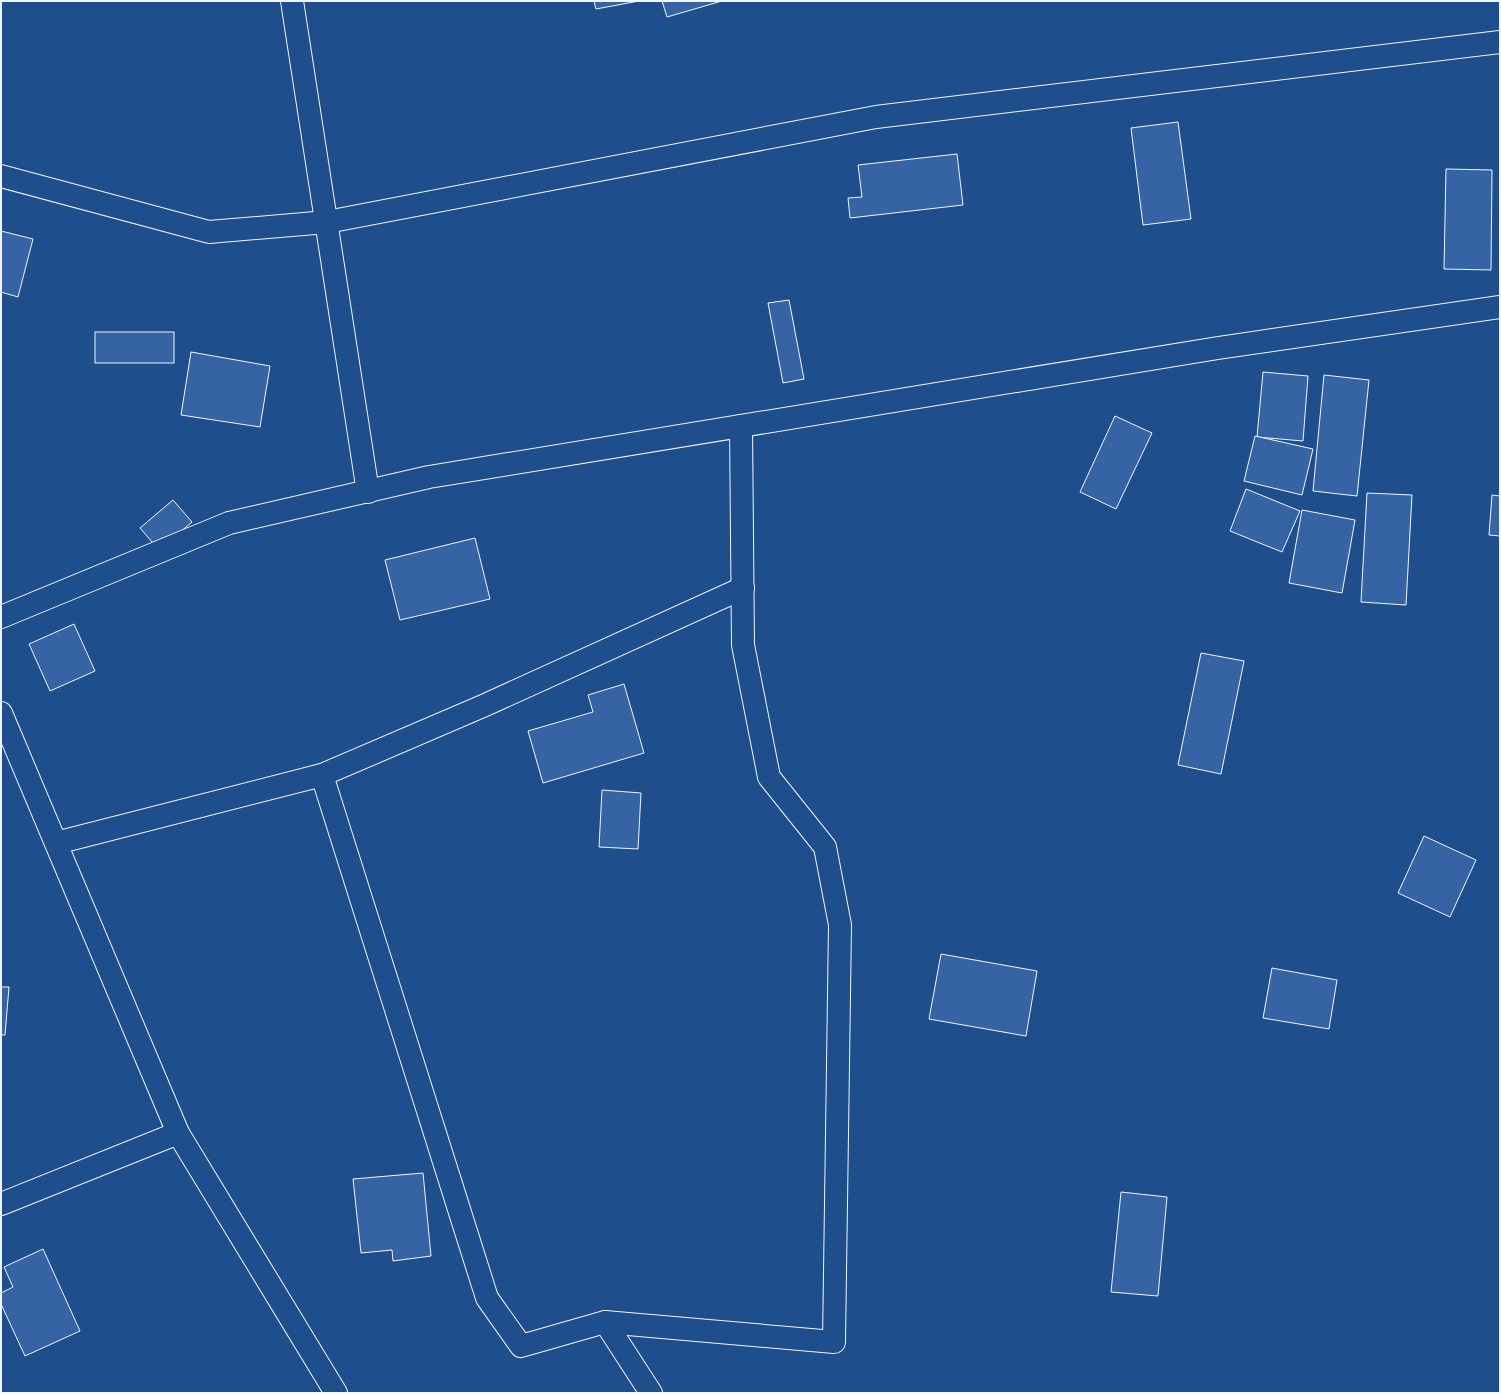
<svg xmlns="http://www.w3.org/2000/svg" width="1501" height="1394" font-family="Roboto,sans-serif">
  <rect width="100%" height="100%" fill="#1f4e8c"/>
  <!-- building -->
  <g fill="#3563a3" stroke="#f2f6ff">
    <path d="M594,1h45l-43,8z"/>
    <path d="M662,1h60l-55,16z"/>
    <path d="M1178,122l13,97 -48,6 -12,-97z"/>
    <path d="M957,154l6,51 -113,13 -2,-20 14,-1 -4,-32z"/>
    <path d="M1446,169l46,1 -1,100 -47,-1z"/>
    <path d="M1,231l32,8 -15,58 -17,-5z"/>
    <path d="M789,300l15,79 -21,4 -15,-80z"/>
    <rect x="95" y="332" width="79" height="31"/>
    <path d="M191,352l79,14 -10,61 -79,-12z"/>
    <path d="M1263,372l45,4 -5,65 -46,-4z"/>
    <path d="M1324,375l45,5 -12,116 -44,-5z"/>
    <path d="M1115,416l37,17 -36,76 -36,-17z"/>
    <path d="M1255,436l58,13 -11,46 -58,-14z"/>
    <path d="M1246,489l54,22 -18,41 -52,-21z"/>
    <path d="M1367,493l45,2 -6,110 -45,-3z"/>
    <path d="M1492,495l8,1v40l-11,-1z"/>
    <path d="M173,500l19,22 -33,28 -19,-22z"/>
    <path d="M1302,510l53,10 -13,73 -53,-10z"/>
    <path d="M475,538l15,61 -90,21 -15,-60z"/>
    <path d="M74,624l21,47 -45,20 -21,-47z"/>
    <path d="M1201,653l43,8 -23,113 -43,-9z"/>
    <path d="M624,684l20,69 -101,30 -15,-52 65,-19 -5,-17z"/>
    <path d="M602,790l39,3 -3,56 -39,-2z"/>
    <path d="M1424,836l52,24 -26,57 -52,-24z"/>
    <path d="M941,954l96,17 -11,65 -97,-17z"/>
    <path d="M1272,968l65,12 -8,49 -66,-11z"/>
    <path d="M1,987h8l-4,48h-4z"/>
    <path d="M423,1173l8,83 -38,5 -1,-11 -31,3 -8,-74z"/>
    <path d="M1121,1192l46,5 -9,99 -47,-4z"/>
    <path d="M43,1249l37,82 -55,25 -24,-52v-11l12,-6 -9,-20z"/>
  </g>
  <g fill="none" stroke-linecap="round" stroke-linejoin="round">
    <!-- minor casing -->
    <g stroke="#f2f6ff" stroke-width="24">
      <g id="minor">
        <path d="M292,1l76,491"/>
        <path d="M1,176l208,56 118,-10 549,-105 624,-75"/>
        <path d="M1,617l228,-94 200,-46 789,-129 282,-41"/>
        <path d="M1,713l177,420 158,260"/>
        <path d="M322,775l165,523 34,48 84,-24 229,20 6,-417 -15,-78 -56,-70 -26,-132 -2,-219"/>
        <path d="M56,843l266,-68 161,-69 260,-118"/>
        <path d="M1,1204l177,-71"/>
        <path d="M605,1322l46,71"/>
      </g>
    </g>
    <!-- minor -->
    <use href="#minor" stroke="#1f4e8c" stroke-width="22"/>
  </g>
  <!-- border -->
  <rect width="1501" height="1394" fill="none" stroke="#f2f6ff" stroke-width="4"/>
</svg>
